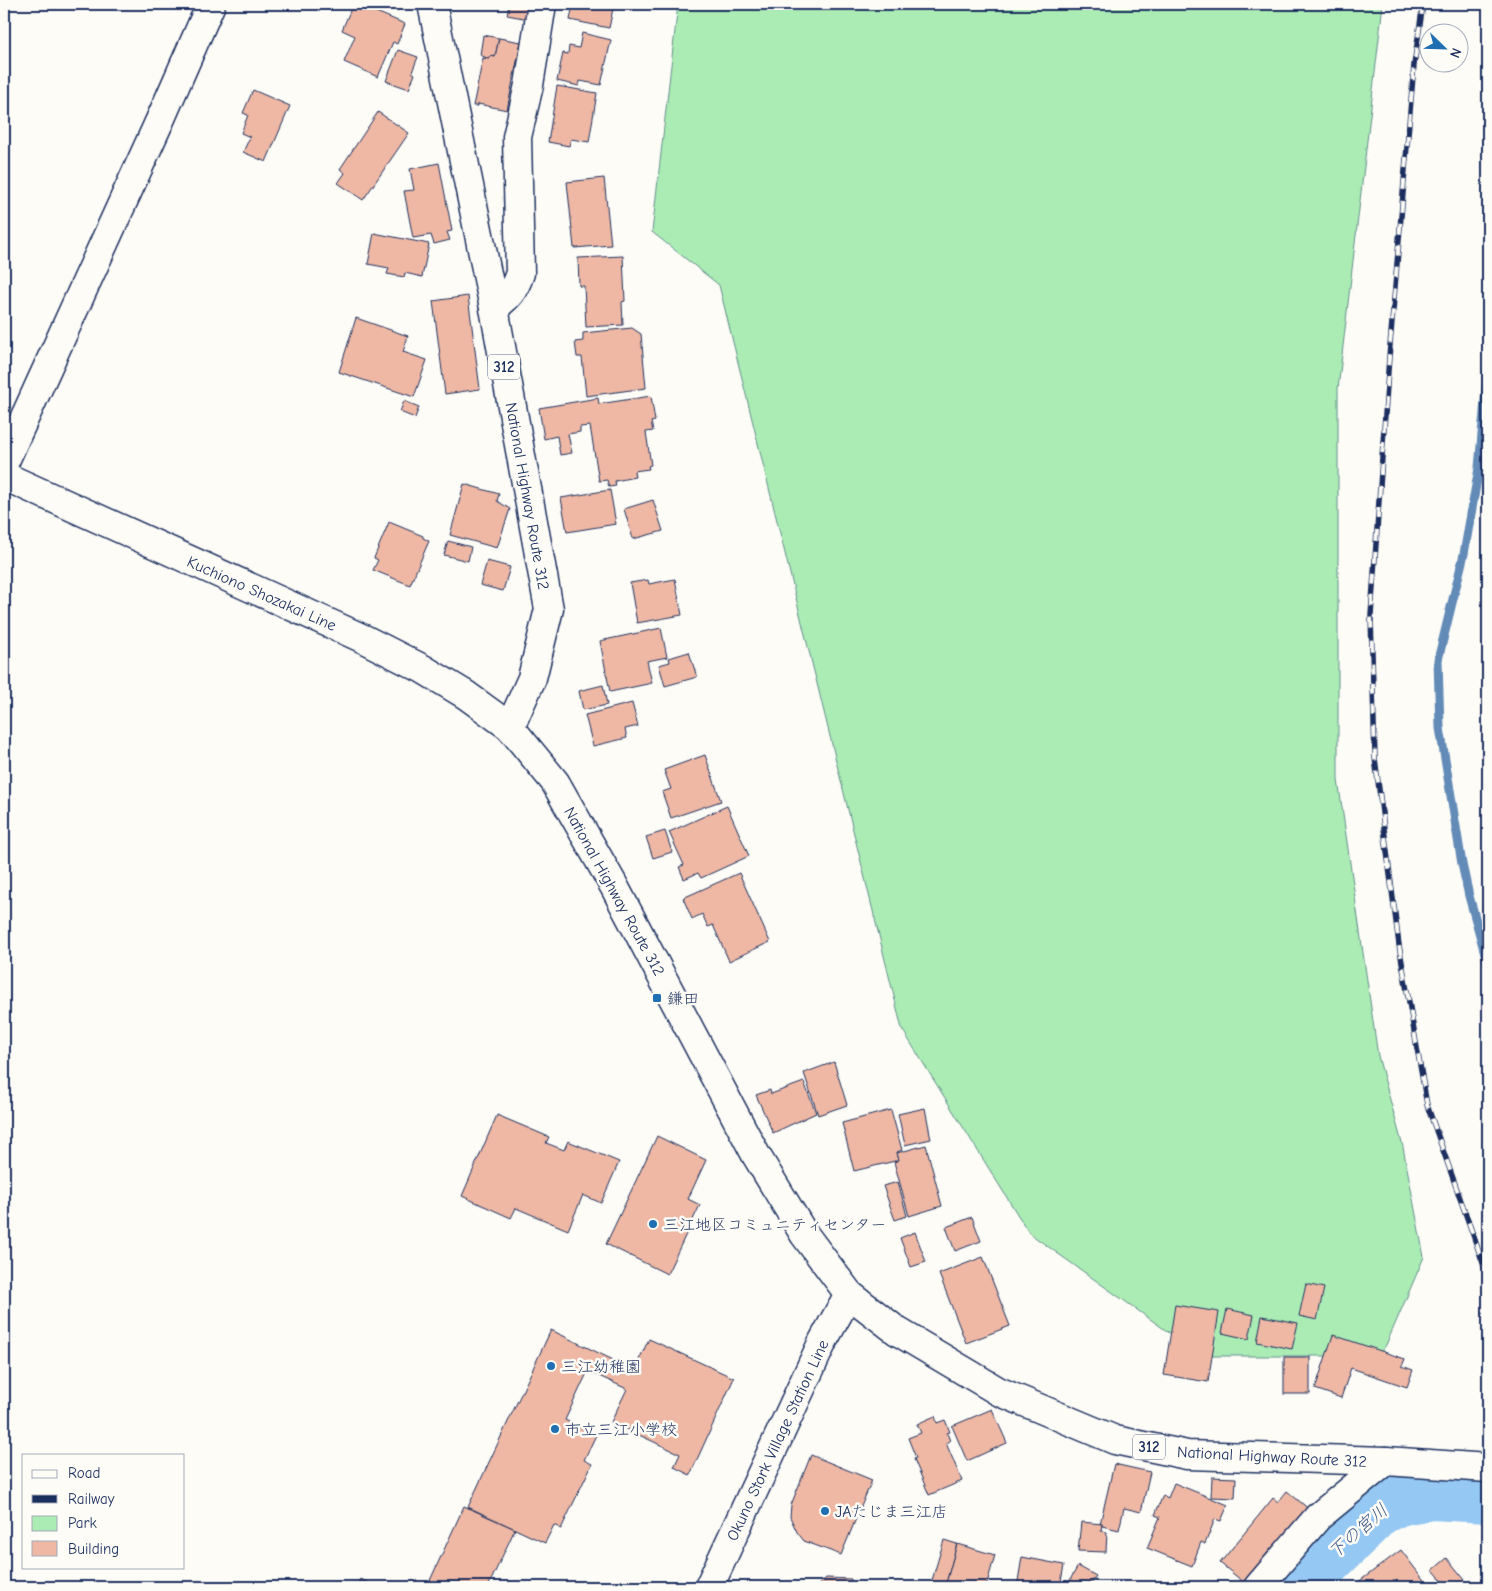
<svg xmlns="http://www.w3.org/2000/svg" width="1492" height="1591" font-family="'Comic Neue','Klee One',sans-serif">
  <rect width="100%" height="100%" fill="#fdfcf7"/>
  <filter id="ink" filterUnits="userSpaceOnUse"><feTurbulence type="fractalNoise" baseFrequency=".02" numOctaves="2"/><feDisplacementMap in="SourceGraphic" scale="10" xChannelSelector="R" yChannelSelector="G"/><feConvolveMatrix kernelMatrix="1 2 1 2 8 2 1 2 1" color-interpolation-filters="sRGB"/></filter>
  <g filter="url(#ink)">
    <!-- green -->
    <path fill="#abecb5" stroke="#638e8a" d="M678,4h705l-45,385v391l40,276 25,91 21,110 -38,88 -8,11h-176l-173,-123 -127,-204 -183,-744 -67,-53z"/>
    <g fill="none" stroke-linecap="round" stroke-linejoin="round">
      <!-- stream -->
      <path stroke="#648bb7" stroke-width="9" d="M1488,367l-9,101 -15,86 -26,106 2,68 22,136 7,32 19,68"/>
      <!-- river -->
      <path stroke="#95c8f2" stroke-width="54" d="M1298,1587l81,-79 21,-10 31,-5 57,3"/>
    </g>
    <!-- building -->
    <g fill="#efb8a4" stroke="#1b2f5e">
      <path d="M353,4h4l48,20 -8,20 -4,-2 -15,35 -34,-15 11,-26 -13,-6z"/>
      <path d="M509,4h23l-3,15 -22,-4z"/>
      <path d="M573,4h41l-5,24 -39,-8z"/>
      <path d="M582,33l29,7 -10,45 -21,-4 -1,5 -22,-5 6,-28 5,1 1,-8 10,2z"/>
      <path d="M483,35l16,3 -4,19 -5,-1 -1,3 -9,-4z"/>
      <path d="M499,38l22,4 -14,68 -29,-6v2h-5l10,-48 6,1 1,-3 5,1z"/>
      <path d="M398,50l20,7 -6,15 3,2 -6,15 -23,-8z"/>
      <path d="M557,86l40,7 -8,49 -18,-3 -2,7 -21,-4z"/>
      <path d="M253,90l37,16 -24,56 -23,-10 7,-15 -9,-4 7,-18 -5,-2z"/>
      <path d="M378,112l31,21 -46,67 -25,-17 7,-10 -5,-4z"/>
      <path d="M439,163l13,68 -5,1 3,8 -16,4 -3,-9 -18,3 -9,-47 10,-1 -4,-21z"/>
      <path d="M604,178l7,67 -37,3 -7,-66z"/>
      <path d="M374,233l55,11 -7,33 -17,-4 -1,4 -17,-3 2,-6 -21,-4z"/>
      <path d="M623,256l2,45 -3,1 1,23 -37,2 -2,-41h-5l-1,-28z"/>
      <path d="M468,296l12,93 -35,5 -12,-93z"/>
      <path d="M356,318l52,18 -5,16 24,8 -13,37 -75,-25z"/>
      <path d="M632,328l9,6 5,54 -60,8 -4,-39h-5l-2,-15 8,-1v-8z"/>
      <path d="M651,396l4,25 -4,1 2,9 -7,1 5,33 -3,1 1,3 -15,2 1,6 -20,4 1,5 -7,1 -2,-7 -8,1 -9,-55 -10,1v5l-12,2 4,19 -12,2 -3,-19 -13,3 -5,-31 59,-10 1,6z"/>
      <path d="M404,401l15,6 -4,11 -15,-6z"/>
      <path d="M464,484l35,10 -2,7 13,8 -13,39 -47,-13z"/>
      <path d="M610,490l6,34 -49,8 -6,-34z"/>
      <path d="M653,500l10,31 -30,8 -9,-30z"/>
      <path d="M389,522l34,14v2l6,3 -19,44 -37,-15 5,-10 -4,-2z"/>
      <path d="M448,541l23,6 -3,14 -24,-6z"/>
      <path d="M487,561l23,6 -7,24 -23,-6z"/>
      <path d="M675,579l7,36 -45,8 -7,-40 18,-3 1,4z"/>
      <path d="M661,628l6,29 -20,4 5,22 -42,9 -10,-51z"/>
      <path d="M689,652l8,25 -32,9 -6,-21 11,-3 -1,-4z"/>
      <path d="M603,685l4,20 -24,5 -4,-19z"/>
      <path d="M632,703l6,23 -13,3 2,9 -34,8 -8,-31z"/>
      <path d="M705,755l16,46 -50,17 -9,-26 9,-3 -7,-19z"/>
      <path d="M727,806l22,50 -48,22 -3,-5 -14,6 -5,-12 5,-2 -15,-33z"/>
      <path d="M665,831l7,21 -19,6 -7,-21z"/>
      <path d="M739,873l31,69 -41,19 -16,-36 -5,2 -6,-13 -10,5 -9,-21z"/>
      <path d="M834,1062l13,43 -29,10 -14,-42z"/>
      <path d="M804,1082l12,31 -43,20 -17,-38 14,-5 1,4z"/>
      <path d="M925,1108l6,31 -26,6 -7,-31z"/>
      <path d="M891,1110l11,40 -5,2 2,8 -45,11 -12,-48z"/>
      <path d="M497,1115l52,22 -3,6 18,7 4,-9 51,21 -18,41 -18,-8 -15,35 -52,-22 -5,10 -49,-22z"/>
      <path d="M657,1136l49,24 -18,39 12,6 -33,69 -61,-30z"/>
      <path d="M926,1145l16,61 -33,10 -15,-54 5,-2 -2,-7z"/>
      <path d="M898,1182l9,34 -12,4 -12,-34z"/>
      <path d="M972,1217l9,24 -26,10 -9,-24z"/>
      <path d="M915,1232l11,30 -15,5 -11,-29z"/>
      <path d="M983,1257l27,69 -44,17 -27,-69z"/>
      <path d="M1306,1284l18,4 -7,32 -18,-4z"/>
      <path d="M1175,1305l44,7 -11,70 -44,-7z"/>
      <path d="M1227,1309l27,6 -5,24 -27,-6z"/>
      <path d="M1262,1316l36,7 -6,26 -35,-7z"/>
      <path d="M551,1330l83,40 15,-31 85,39 -44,97 -16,-8 6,-13 -69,-32 16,-33 -39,-18 -23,49 31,15 -12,25 8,4 -31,65 -7,-4 -9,18 -77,-36z"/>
      <path d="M1333,1335l72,24 -3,7 11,4 -6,17 -56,-19 -10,30 -26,-9z"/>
      <rect x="1284" y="1357" width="26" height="37"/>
      <path d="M992,1409l15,34 -40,18 -15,-35z"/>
      <path d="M935,1416l2,7 8,-3 5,12 -3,1 3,8 -4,2 16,38 -33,14 -15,-36 2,-1 -8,-20 13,-5 -4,-9z"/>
      <path d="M811,1455l61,25 -31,75 -37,-14 -7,-9 -7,-15 1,-12z"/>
      <path d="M1114,1464l36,8 -9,40 -17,-4 -5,22 -17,-4v-2h-2z"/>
      <path d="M1212,1477l24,1 -1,20 -24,-1z"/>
      <path d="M1174,1483l54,22 -7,16 -6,-2 -10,25 -4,-2 -9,24 -45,-18 13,-31 -5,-2 8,-20 5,3z"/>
      <path d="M1287,1491l23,19 -63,75 -27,-22 53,-65 5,4z"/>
      <path d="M464,1506l51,23 -27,58h-61z"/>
      <path d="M1081,1522l21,2 -1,7 6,1 -1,20 -28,-1z"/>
      <path d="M944,1540l13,4 -12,43h-15z"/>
      <path d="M957,1544l38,11 -9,32h-41z"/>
      <path d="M1401,1550l28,37h-69l-3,-4z"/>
      <path d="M1022,1557l42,8 -4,22h-43z"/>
      <path d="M1447,1558l18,22 -9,7h-8l-15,-17z"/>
      <path d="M1078,1566l18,10 -7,11h-19l1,-9z"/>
      <path d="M826,1578l25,1v8h-35z"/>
      <path d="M360,1579l18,8h-22z"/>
    </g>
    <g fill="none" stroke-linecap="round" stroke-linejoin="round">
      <!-- minor casing -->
      <g stroke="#1b2f5e" stroke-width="31">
        <g id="minor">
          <path d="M494,308c15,-12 20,-17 26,-35l-3,-136 12,-52 13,-81"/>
          <path d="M4,463l157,-345 50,-114"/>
          <path d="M1258,1587l60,-70 68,-56"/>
        </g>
      </g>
      <!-- secondary casing -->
      <g stroke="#1b2f5e" stroke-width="31">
        <g id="secondary">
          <path d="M4,476l360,163 59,30 43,26 44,32"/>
          <path d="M709,1587l114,-246 26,-47"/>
        </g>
      </g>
      <!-- trunk casing -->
      <g stroke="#1b2f5e" stroke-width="31">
        <path id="trunk" d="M432,4l62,304 55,301 -17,69 -22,49 45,55 59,104 142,269 48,79 45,60 48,37 101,60 117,49 72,15 199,6 102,7"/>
      </g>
      <!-- minor -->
      <use href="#minor" stroke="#fdfcf7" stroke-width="28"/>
      <!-- secondary -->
      <use href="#secondary" stroke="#fdfcf7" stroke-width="28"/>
      <!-- trunk -->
      <use href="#trunk" stroke="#fdfcf7" stroke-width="28"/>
      <!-- rail casing -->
      <g stroke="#1b2f5e" stroke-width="5.5">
        <path id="rail" d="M1423,4l-9,61 -25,292 -18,259 4,142 24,187 28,160 61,172"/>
      </g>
      <!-- rail -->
      <use href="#rail" stroke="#fdfcf7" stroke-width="4" stroke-dasharray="11" stroke-linecap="butt"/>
    </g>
  </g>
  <!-- markers -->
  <g fill="#1f6fb2" stroke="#fdfcf7" stroke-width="2">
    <rect x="652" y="993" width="10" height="10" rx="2.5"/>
    <circle cx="653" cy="1224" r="5"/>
    <circle cx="551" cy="1366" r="5"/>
    <circle cx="555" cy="1429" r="5"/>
    <circle cx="825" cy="1511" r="5"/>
  </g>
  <g text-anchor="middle" stroke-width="5" stroke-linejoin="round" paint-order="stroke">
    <!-- shield labels -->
    <g fill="#fdfcf7" stroke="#5f6c8c" stroke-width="1">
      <rect x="488" y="354.5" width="32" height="25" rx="4"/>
      <rect x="1133" y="1434.5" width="32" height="25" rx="4"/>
    </g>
    <g font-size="15" font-weight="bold" fill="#1b2f5e">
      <text x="504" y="372">312</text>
      <text x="1149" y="1452">312</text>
    </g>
    <!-- street labels -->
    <g font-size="16" fill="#1b2f5e" stroke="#fdfcf7">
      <text transform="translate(528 496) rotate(80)" y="6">National Highway Route 312</text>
      <text transform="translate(262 593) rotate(24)" y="6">Kuchiono Shozakai Line</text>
      <text transform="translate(615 891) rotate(61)" y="6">National Highway Route 312</text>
      <text transform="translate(777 1440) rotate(-65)" y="6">Okuno Stork Village Station Line</text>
      <text transform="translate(1272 1456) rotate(3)" y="6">National Highway Route 312</text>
    </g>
    <!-- poi labels -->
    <g font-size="16" fill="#1b2f5e" stroke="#fdfcf7" text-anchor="start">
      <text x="667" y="1004">鎌田</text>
      <text x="663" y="1230">三江地区コミュニティセンター</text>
      <text x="561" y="1372">三江幼稚園</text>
      <text x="565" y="1435">市立三江小学校</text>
      <text x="835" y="1517">JAたじま三江店</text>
    </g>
    <!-- water labels -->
    <g font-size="18" font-style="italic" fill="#3a5583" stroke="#fdfcf7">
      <text transform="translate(1358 1531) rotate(-41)" y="6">下の宮川</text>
    </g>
  </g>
  <!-- margin -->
  <rect width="1492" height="1591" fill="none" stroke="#fdfcf7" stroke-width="20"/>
  <rect x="10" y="10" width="1472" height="1571" fill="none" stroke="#1b2f5e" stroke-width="2" filter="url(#ink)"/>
  <!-- legend -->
  <rect x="22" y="1454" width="162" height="115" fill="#fdfcf7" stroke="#a3aaba"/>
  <rect x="32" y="1470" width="25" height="8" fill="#fdfcf7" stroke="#a3aaba"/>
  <text x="68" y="1478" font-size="15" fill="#1b2f5e">Road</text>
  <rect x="32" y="1495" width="25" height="8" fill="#1b2f5e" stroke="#a3aaba"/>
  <text x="68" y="1504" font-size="15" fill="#1b2f5e">Railway</text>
  <rect x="32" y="1516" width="25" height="15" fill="#abecb5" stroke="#a3aaba"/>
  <text x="68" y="1528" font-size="15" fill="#1b2f5e">Park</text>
  <rect x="32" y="1541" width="25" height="15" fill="#efb8a4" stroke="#a3aaba"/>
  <text x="68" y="1554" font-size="15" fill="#1b2f5e">Building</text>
  <!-- north arrow -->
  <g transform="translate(1444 48) rotate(113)"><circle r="24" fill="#fdfcf7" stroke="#a3aaba"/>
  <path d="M0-4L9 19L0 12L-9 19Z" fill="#1f6fb2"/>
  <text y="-8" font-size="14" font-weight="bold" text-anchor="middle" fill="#1b2f5e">N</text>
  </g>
</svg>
